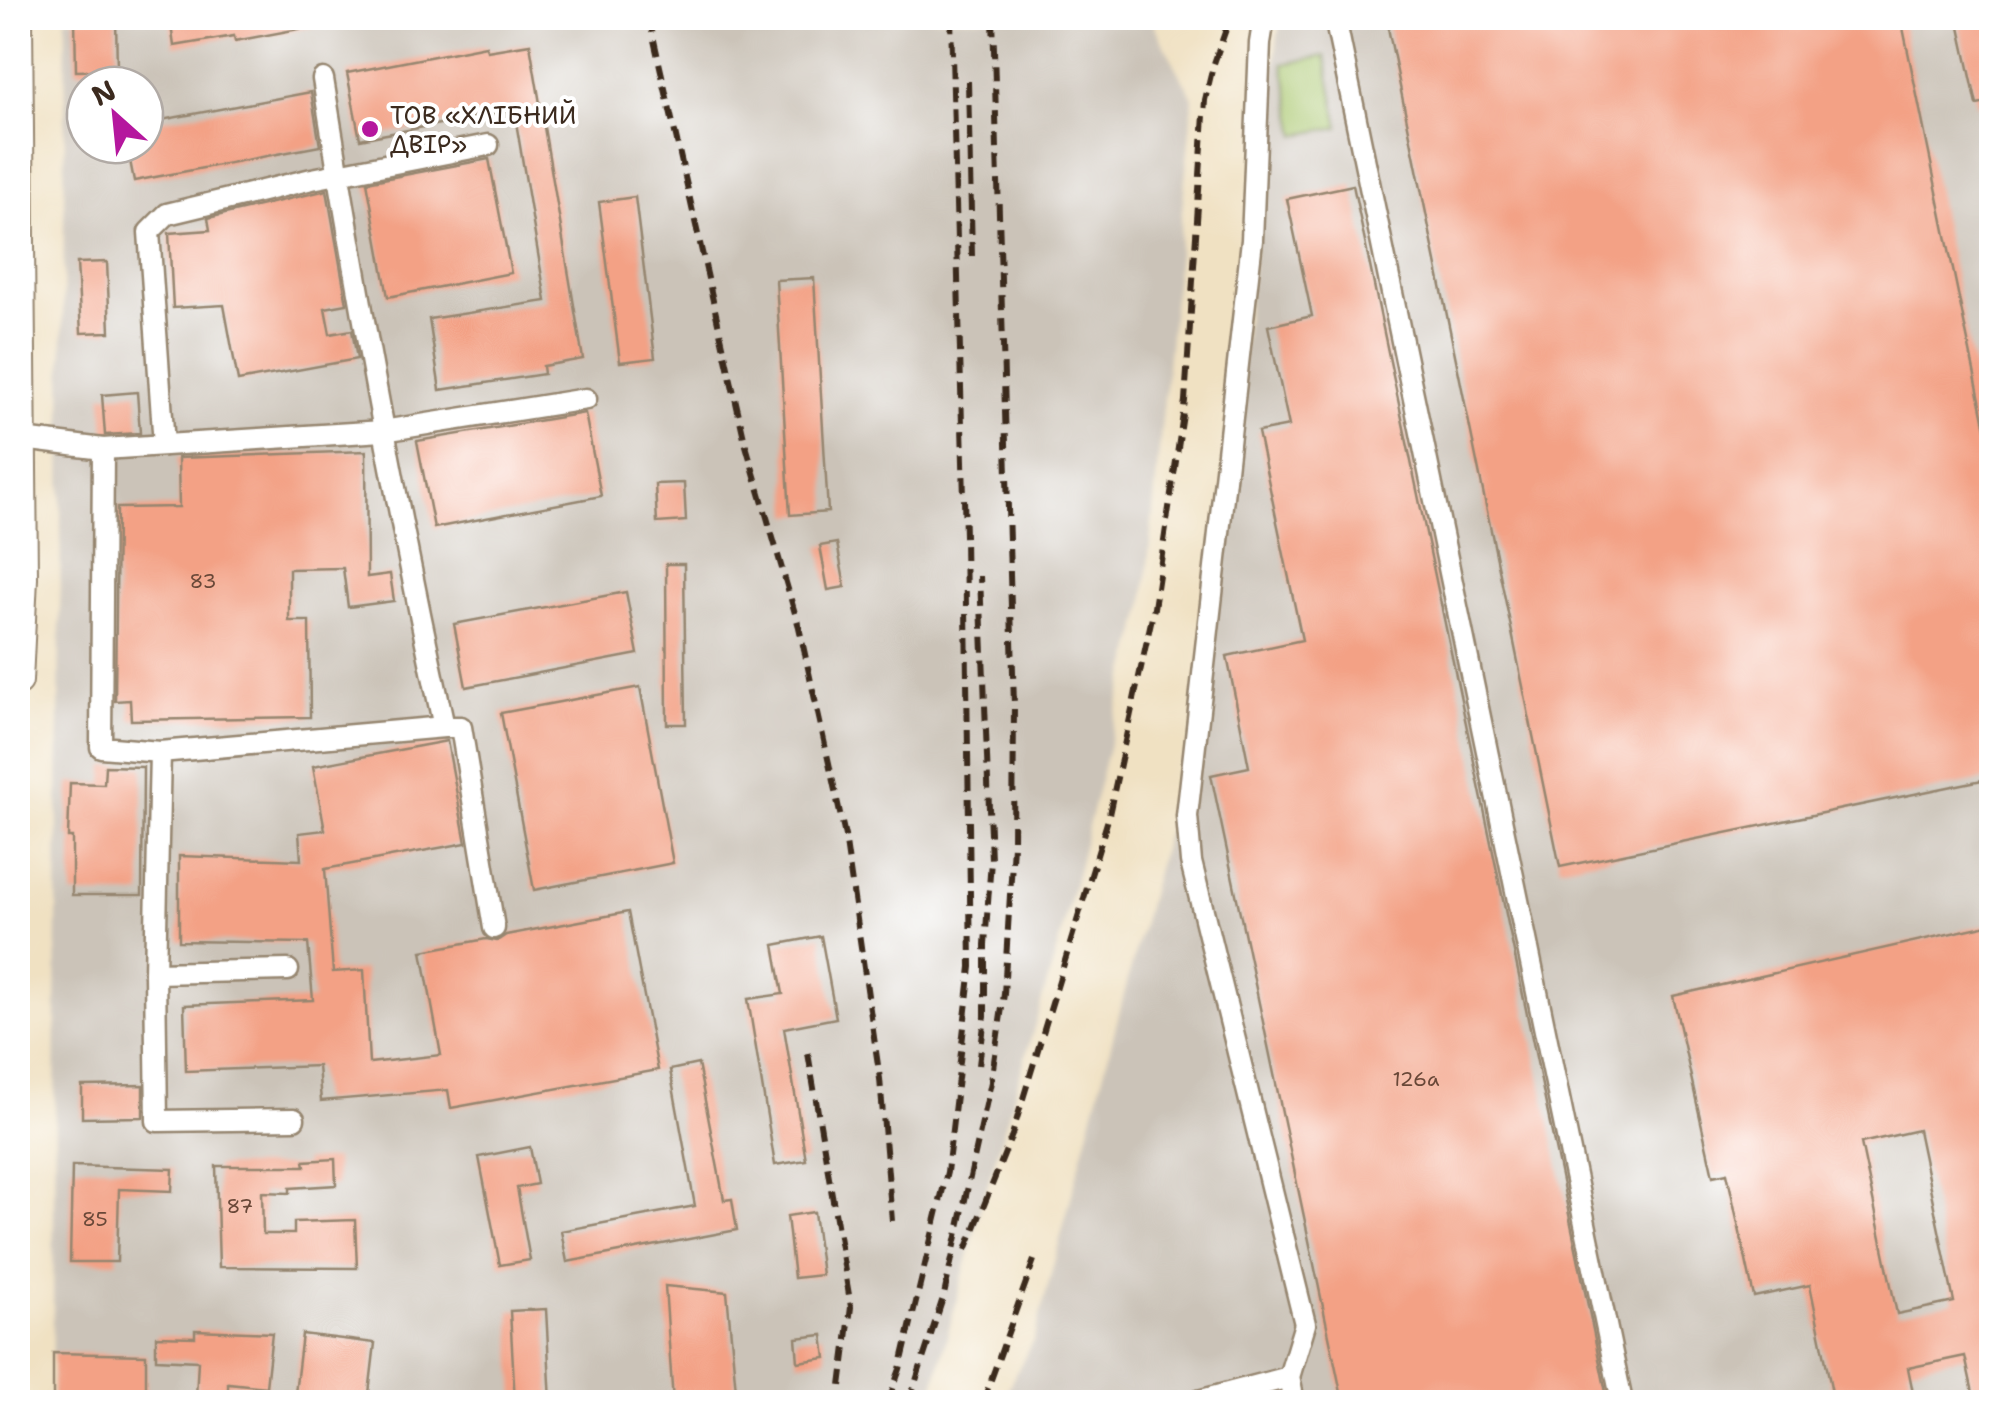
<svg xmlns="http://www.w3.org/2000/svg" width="2009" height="1420" font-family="'Shantell Sans',sans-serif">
  <rect width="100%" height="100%" fill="#fff"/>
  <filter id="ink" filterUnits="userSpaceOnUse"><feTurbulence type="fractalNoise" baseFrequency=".01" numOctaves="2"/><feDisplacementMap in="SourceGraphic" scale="20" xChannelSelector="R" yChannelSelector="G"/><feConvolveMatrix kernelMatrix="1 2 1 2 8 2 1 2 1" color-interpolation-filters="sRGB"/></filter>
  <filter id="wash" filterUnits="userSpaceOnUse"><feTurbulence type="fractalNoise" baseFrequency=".0048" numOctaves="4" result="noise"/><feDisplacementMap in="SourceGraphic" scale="40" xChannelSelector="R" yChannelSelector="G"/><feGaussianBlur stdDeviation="2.25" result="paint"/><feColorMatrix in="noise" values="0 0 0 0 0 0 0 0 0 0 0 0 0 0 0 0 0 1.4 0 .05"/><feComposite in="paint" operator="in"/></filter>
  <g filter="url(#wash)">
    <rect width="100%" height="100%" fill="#f0e1c2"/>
    <!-- industrial -->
    <g fill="#cbc3b8" fill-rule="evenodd">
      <path d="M66,18h1084l43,80 -49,507 -86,341 -77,261 -51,195h-878zM85,85h60v60h-60z"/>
      <path d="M1280,18h711v1384h-990l33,-63 171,-654z"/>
    </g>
    <!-- green -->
    <path fill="#aac870" stroke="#727947" stroke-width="2.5" d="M1325,56l14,71 -42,8 -14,-71z"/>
    <g id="blocks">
      <!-- building -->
      <g fill="#f3a185" fill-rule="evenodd">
        <path d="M75,18h41l1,52 -41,1z"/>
        <path d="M170,18h149l1,7 -85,16 -1,-5 -60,10z"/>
        <path d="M1386,18h515l91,440v320l-432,89z"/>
        <path d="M1958,18h34v84l-15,3z"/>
        <path d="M530,44l53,315 -40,7 1,8 -104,16 -11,-71 117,-18 -32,-191 -154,29 -13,-66 139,-27 1,5z"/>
        <path d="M311,92l9,54 -186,35 -7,-36h18v-22z"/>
        <path d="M489,159l22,114 -123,24 -21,-115z"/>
        <path d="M1353,185l218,1039 37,178h-265l-132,-627 38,-8 -22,-111 75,-16 -44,-208 31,-6 -21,-100 44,-10 -25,-117z"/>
        <path d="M327,190l20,114 -22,4 5,26 22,-4 5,29 -119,22 -14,-76 -51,3 -4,-75 41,-3 -2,-12z"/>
        <path d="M635,197l20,161 -35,4 -21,-160z"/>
        <path d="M107,262l3,70 -29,1 -4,-70z"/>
        <path d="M814,278l14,234 -38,3 -14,-235z"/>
        <path d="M137,392l3,41 -35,2 -3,-40z"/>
        <path d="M585,413l16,83 -167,32 -17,-87z"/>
        <path d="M366,451l1,126 23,-3 4,27 -46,6 -5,-39 -54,1v52h20l1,96 -179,3 -1,-20 -15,1 2,-193 62,-1 -1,-49z"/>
        <path d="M684,483l2,38 -29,2 -2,-39z"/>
        <path d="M837,543l8,44 -17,3 -8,-44z"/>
        <path d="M666,564h18l2,160h-19z"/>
        <path d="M626,592l12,62 -172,33 -12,-63z"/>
        <path d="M640,687l33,176 -139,27 -33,-177z"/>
        <path d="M447,741l19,102 -141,26 8,103 31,-2 5,93 72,-8 -19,-104 64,-12 11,2 9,-6 122,-23 30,158 -207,38 -3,-18 -127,11 -3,-35 -132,5 -2,-66 129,-5 -5,-57 -129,-2v-85l122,4 -2,-27 26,-3 -12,-64z"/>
        <path d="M105,766l38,1 -1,128h-70v-58h-4l2,-54 34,1z"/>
        <path d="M1992,924v478h-17l-10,-46 -57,12 7,34h-81l-24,-117 -56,12 -27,-124 -14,3 -40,-180zM1918,1130l36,172 -57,12 -36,-171z"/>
        <path d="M821,936l15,82 -52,10 22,132 -31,5 -27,-166 35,-5 -9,-49z"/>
        <path d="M698,1064l26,136 8,-1 5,31 -170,32 -6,-31 134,-25 -25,-136z"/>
        <path d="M143,1085v32l-61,1v-32z"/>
        <path d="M530,1147l7,37 -20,4 13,72 -30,5 -21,-108z"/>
        <path d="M335,1159l1,26 -46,3v5l-28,-1 1,42h31v-12l61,-2 2,48 -138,-1 -3,-101h89l-1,-5z"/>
        <path d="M72,1166l101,3 -1,22 -53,-2 -2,73h-47z"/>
        <path d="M814,1212l8,63 -28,3 -7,-62z"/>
        <path d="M665,1286l62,6 10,110h-64z"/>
        <path d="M546,1309l5,93h-36l-5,-91z"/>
        <path d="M195,1330l77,3 -6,54 -38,-4v15l-32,-1 2,-36 -42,-2v-23l39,1z"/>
        <path d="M302,1334l73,9 -7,59h-74z"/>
        <path d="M823,1335l3,23 -28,4 -2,-24z"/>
        <path d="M53,1353l93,2v47h-93z"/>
      </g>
    </g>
  </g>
  <g filter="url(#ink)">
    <use href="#blocks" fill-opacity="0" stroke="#968670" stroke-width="2.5"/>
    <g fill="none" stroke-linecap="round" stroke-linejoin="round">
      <!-- minor casing -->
      <g stroke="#968670" stroke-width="25">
        <g id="minor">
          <path d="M1264,18l-4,25 -8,197 -65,576 4,46 114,462 -16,53 5,25"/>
          <path d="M1335,18l287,1384"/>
          <path d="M323,79c35,217 74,433 121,648h17l33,201"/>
          <path d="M23,439l80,10 280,-18 203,-32"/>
          <path d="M164,445l-15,-213 18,-18 145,-35 176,-34"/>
          <path d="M103,449l-2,298 59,5 284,-25"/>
          <path d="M160,752l-5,221 2,148 137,-2"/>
          <path d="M155,973l133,-3"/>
          <path d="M1194,1402l95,-25"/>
        </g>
      </g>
      <!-- major casing -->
      <g stroke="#968670" stroke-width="32">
        <path id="major" d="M18,681l5,-103 -5,-560"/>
      </g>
      <!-- minor -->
      <use href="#minor" stroke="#fff" stroke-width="20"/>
      <!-- major -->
      <use href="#major" stroke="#fff" stroke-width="28"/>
      <!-- rail -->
      <g stroke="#3b2a1e" stroke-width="6" stroke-dasharray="15 8" stroke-linecap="butt">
        <path d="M649,18l96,424 54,185 46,209 35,243 12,142"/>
        <path d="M968,81l4,175"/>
        <path d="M808,1053l43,254 -12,95"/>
        <path d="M979,1065l6,-48v-72l6,-85 -11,-284"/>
        <path d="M966,1250l46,-115 96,-316 46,-211 31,-207 20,-301 8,-34 17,-48"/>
        <path d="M888,1402l12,-33 47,-197 24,-205 -6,-431 -14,-518"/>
        <path d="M909,1402l35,-107 47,-213 13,-88 9,-149 1,-140 -21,-687"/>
        <path d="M983,1402l51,-142"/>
      </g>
    </g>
  </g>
  <!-- markers -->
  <circle fill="#b5179e" stroke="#fff" stroke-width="4" cx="370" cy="129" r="10"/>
  <g text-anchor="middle" stroke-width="8" stroke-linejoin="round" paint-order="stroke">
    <!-- number labels -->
    <g font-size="20" fill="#694838">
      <text x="203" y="588">83</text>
      <text x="1416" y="1086">126а</text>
      <text x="240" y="1213">87</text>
      <text x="95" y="1226">85</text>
    </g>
    <!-- poi labels -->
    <g font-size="25" fill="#3b2a1e" stroke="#fff" text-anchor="start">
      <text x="390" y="124">ТОВ «ХЛІБНИЙ<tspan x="390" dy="29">ДВІР»</tspan></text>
    </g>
  </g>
  <!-- margin -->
  <rect width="2009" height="1420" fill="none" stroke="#fff" stroke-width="60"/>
  <!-- north arrow -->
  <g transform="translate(115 115) rotate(333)"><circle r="48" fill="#ffffff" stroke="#b1aaa5" stroke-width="2.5"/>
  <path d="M0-8L18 38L0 25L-18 38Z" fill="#b5179e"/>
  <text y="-15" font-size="28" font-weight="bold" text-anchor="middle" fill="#3b2a1e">N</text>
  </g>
</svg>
